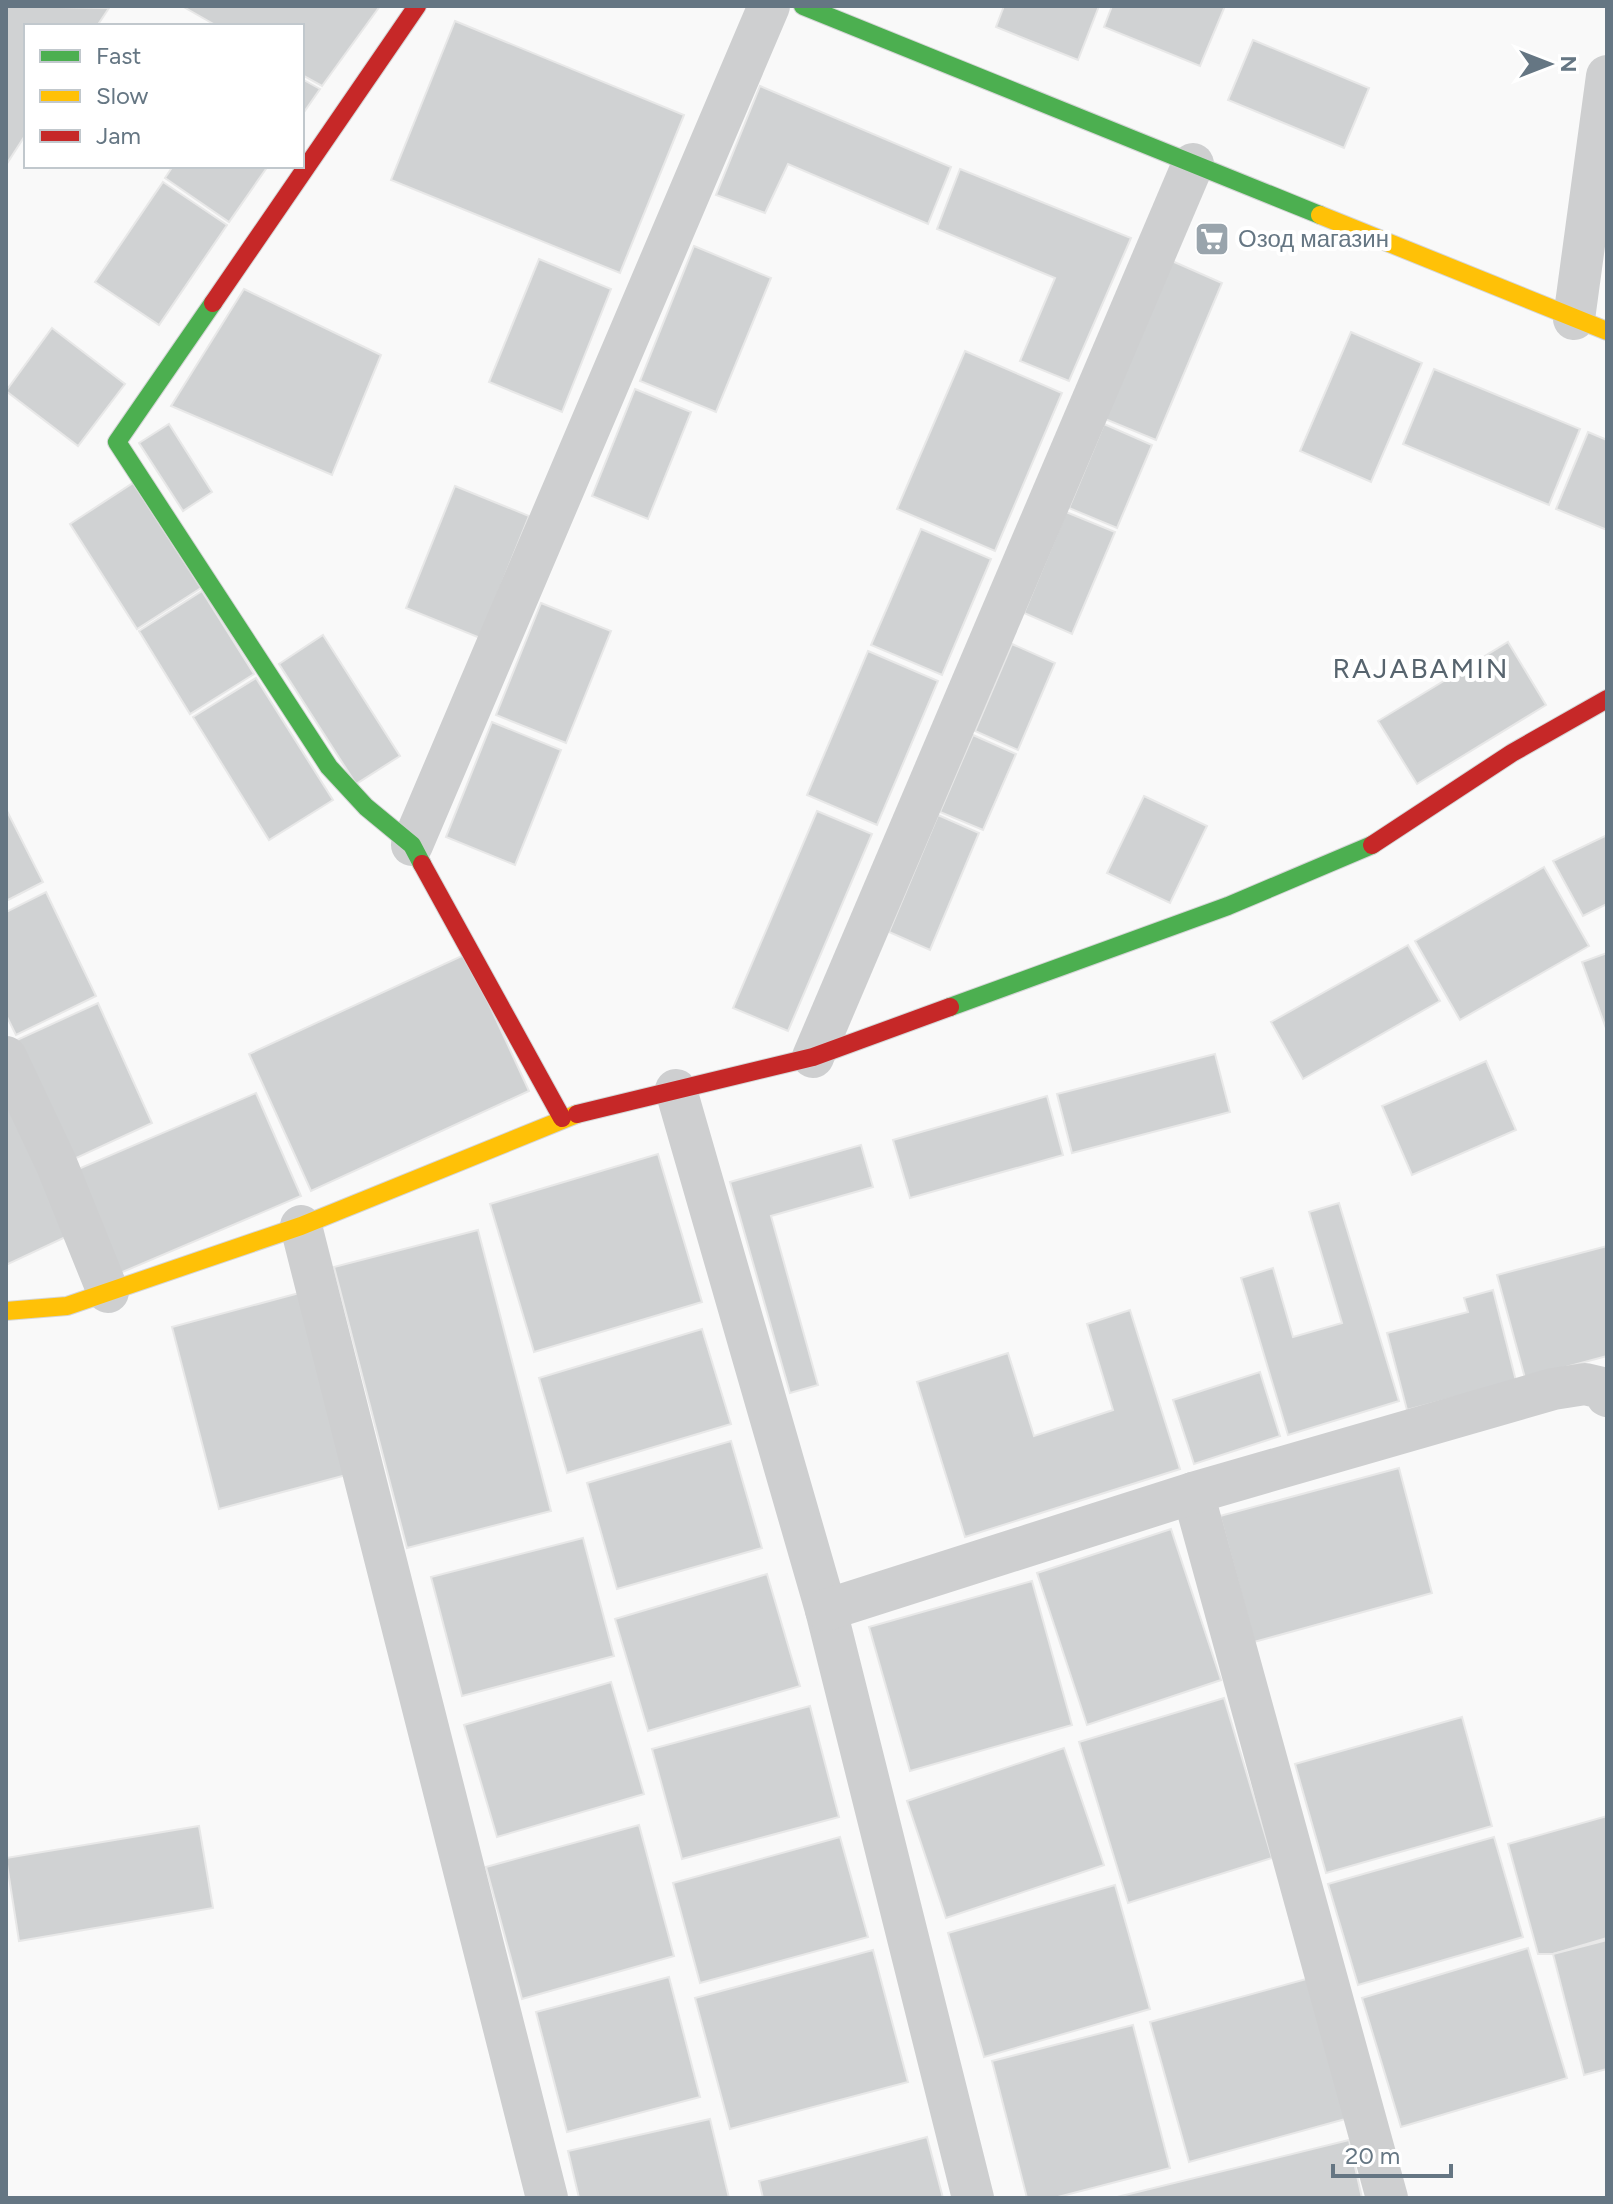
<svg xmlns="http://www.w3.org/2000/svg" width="1613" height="2204" font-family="Figtree,sans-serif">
  <rect width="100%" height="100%" fill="#f9f9f9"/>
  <!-- building -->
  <g fill="#d0d2d3" stroke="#e8e8e8" stroke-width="2">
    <path d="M6,6l103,2 -12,18h-71v108l-20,31z"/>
    <path d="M182,6h198l-58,80 -20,-11v-49h-85z"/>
    <path d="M1004,6h95l-21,54 -82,-33z"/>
    <path d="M1112,6h113l-25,60 -96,-39z"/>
    <path d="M455,21l229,94 -64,158 -229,-93z"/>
    <path d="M1253,40l116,48 -25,60 -116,-48z"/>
    <path d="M302,79l18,10 -18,26z"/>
    <path d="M760,86l191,81 -23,57 -140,-60 -23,49 -49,-18z"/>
    <path d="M173,166h95l-39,56 -64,-44z"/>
    <path d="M960,169l171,69 -62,143 -49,-20 35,-83 -118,-49z"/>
    <path d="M163,182l64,43 -68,100 -64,-43z"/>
    <path d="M694,246l77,32 -55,134 -76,-31z"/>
    <path d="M539,259l72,30 -49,123 -73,-30z"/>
    <path d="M1172,261l50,22 -66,157 -51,-21z"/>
    <path d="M244,289l137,66 -49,120 -161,-69z"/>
    <path d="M52,328l73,56 -47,62 -72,-55z"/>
    <path d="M1351,332l71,31 -51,119 -71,-31z"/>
    <path d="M965,351l97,42 -67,158 -98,-42z"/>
    <path d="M1434,369l146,60 -31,76 -146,-61z"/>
    <path d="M635,389l56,23 -43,107 -56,-23z"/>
    <path d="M169,424l43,68 -29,19 -44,-68z"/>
    <path d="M1104,424l48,21 -35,83 -48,-20z"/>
    <path d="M1588,432l19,8v90l-51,-21z"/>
    <path d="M133,483l68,105 -64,41 -67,-105z"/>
    <path d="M455,486l74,30 -49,122 -74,-30z"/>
    <path d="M1066,512l49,20 -43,102 -48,-21z"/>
    <path d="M921,529l70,30 -49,116 -71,-30z"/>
    <path d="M202,591l52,83 -64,40 -51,-83z"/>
    <path d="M541,603l70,28 -45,112 -70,-28z"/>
    <path d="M323,635l77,121 -44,28 -77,-120z"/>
    <path d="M1508,642l38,63 -129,79 -39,-63z"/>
    <path d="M1012,644l43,19 -37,87 -43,-19z"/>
    <path d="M868,651l70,30 -61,144 -70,-30z"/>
    <path d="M256,678l77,122 -64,40 -76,-123z"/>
    <path d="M492,722l69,28 -46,115 -69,-28z"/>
    <path d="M973,735l43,19 -33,76 -43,-18z"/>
    <path d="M1144,796l63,30 -37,77 -63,-30z"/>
    <path d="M6,809l37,73 -37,19z"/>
    <path d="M817,811l55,23 -84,197 -55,-23z"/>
    <path d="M938,815l41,18 -49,117 -41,-18z"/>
    <path d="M1607,835v69l-24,12 -30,-55z"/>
    <path d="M1544,867l45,79 -129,74 -45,-79z"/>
    <path d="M46,892l50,104 -80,39 -10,-20v-103z"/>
    <path d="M1408,945l32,56 -137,78 -32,-57z"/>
    <path d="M1607,953v78l-25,-69z"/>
    <path d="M466,954l63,137 -218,100 -62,-137z"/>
    <path d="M98,1003l54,120 -80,37 -55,-120z"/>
    <path d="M1215,1054l15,58 -158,41 -15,-59z"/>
    <path d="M1486,1061l30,69 -104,45 -30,-69z"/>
    <path d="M6,1092l66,142 -66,31z"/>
    <path d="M256,1093l45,103 -188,80 -44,-103z"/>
    <path d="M1047,1096l16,59 -153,43 -17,-58z"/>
    <path d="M861,1145l12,42 -102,29 47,169 -28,8 -60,-211z"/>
    <path d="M658,1154l44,148 -168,50 -44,-148z"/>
    <path d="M1339,1203l60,198 -111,34 -47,-157 32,-10 20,69 49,-14 -33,-111z"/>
    <path d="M478,1230l73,281 -144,37 -73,-281z"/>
    <path d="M1607,1246v110l-82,22 -28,-103z"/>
    <path d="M1493,1290l23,91 -109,29 -20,-77 81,-21 -4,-14z"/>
    <path d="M303,1292l47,182 -131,35 -47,-182z"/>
    <path d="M1130,1310l50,159 -215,68 -48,-155 91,-29 26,83 79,-26 -26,-86z"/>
    <path d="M702,1329l29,95 -164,49 -28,-95z"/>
    <path d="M1260,1372l20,64 -86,28 -21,-64z"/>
    <path d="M731,1441l31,107 -145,41 -30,-106z"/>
    <path d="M1399,1468l33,125 -178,49 -34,-126z"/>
    <path d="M1171,1529l50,151 -134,45 -50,-152z"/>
    <path d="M583,1538l31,118 -152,40 -31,-119z"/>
    <path d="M767,1574l33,112 -152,45 -33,-112z"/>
    <path d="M1032,1581l40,144 -162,46 -41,-144z"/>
    <path d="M611,1682l33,112 -147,43 -33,-112z"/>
    <path d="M1224,1698l48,160 -144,45 -49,-161z"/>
    <path d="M810,1706l29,111 -157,42 -30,-110z"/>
    <path d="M1462,1717l30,109 -166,47 -31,-109z"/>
    <path d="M1064,1748l40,117 -158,53 -39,-117z"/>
    <path d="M1607,1816v122l-54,16h-15l-30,-110z"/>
    <path d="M639,1825l35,131 -152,43 -36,-132z"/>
    <path d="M199,1826l14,82 -194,33 -13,-83z"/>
    <path d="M840,1837l28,100 -168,46 -27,-100z"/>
    <path d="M1494,1837l29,100 -165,48 -30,-101z"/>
    <path d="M1115,1885l35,124 -166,48 -36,-124z"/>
    <path d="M1607,1940v129l-23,6 -31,-121z"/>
    <path d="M1528,1948l39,130 -166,49 -39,-129z"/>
    <path d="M873,1950l35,132 -178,47 -35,-131z"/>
    <path d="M669,1977l31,120 -133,35 -31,-120z"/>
    <path d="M1310,1978l39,140 -160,44 -39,-140z"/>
    <path d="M1133,2025l37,143 -116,30h-27l-35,-137z"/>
    <path d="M710,2119l19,79h-150l-11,-47z"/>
    <path d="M927,2137l16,61h-180l-4,-17z"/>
    <path d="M1349,2140l13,58h-249z"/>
  </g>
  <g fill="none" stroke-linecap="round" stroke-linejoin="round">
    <!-- fast casing -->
    <g stroke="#d5d6d7" stroke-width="20">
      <g id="fast">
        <path d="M803,6l517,209"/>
        <path d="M213,303l-96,139 212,325 37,40 46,38 10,19"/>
        <path d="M950,1007l278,-101 144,-61"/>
      </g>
    </g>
    <!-- slow casing -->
    <g stroke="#d5d6d7" stroke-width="20">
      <g id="slow">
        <path d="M1320,215l287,116"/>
        <path d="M6,1311l61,-5 234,-80 276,-112"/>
      </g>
    </g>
    <!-- jam casing -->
    <g stroke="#d5d6d7" stroke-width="20">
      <g id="jam">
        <path d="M213,303l204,-297"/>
        <path d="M1372,845l140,-92 95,-54"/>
        <path d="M422,864l140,254"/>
        <path d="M577,1114l236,-57 137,-50"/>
      </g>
    </g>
    <!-- street -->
    <g stroke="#cecfd0" stroke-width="42">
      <path d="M1574,319l33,-243"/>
      <path d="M412,845l357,-839"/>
      <path d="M6,1057l50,106 52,129"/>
      <path d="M813,1057l380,-893"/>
      <path d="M676,1090l150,520 147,588"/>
      <path d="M301,1226l246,972"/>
      <path d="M1193,1493l194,705"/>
      <path d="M826,1610l367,-117 360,-104 32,-5 17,4 5,8"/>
    </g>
    <!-- fast -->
    <use href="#fast" stroke="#4caf50" stroke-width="18"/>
    <!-- slow -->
    <use href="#slow" stroke="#ffc107" stroke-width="18"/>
    <!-- jam -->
    <use href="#jam" stroke="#c62828" stroke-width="18"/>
  </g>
  <!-- icons -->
  <defs>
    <g id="supermarket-square" transform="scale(1.8)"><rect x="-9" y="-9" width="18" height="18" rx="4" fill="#99a4ac" stroke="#fff"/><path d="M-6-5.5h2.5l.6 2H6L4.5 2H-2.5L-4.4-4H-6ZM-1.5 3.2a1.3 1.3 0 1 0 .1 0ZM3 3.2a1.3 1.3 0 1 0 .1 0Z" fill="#fff"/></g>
  </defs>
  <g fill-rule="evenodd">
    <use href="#supermarket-square" x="1212" y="239"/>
  </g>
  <g text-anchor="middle" stroke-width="8" stroke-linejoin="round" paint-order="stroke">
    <!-- poi labels -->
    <g font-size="24" fill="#657683" stroke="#fff" text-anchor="start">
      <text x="1238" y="247">Озод магазин</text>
    </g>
    <!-- quarter labels -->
    <g font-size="28" letter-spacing="2" fill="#57646e" stroke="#fff">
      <text x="1421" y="678">RAJABAMIN</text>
    </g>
  </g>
  <!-- border -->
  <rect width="1613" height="2204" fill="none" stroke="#657683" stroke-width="16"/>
  <!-- legend -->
  <rect x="24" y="24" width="280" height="144" fill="#ffffff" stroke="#c1c8cd" stroke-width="2"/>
  <rect x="40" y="50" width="40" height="12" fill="#4caf50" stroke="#c1c8cd" stroke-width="2"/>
  <text x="96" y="64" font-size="24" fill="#657683">Fast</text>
  <rect x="40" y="90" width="40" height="12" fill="#ffc107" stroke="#c1c8cd" stroke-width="2"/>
  <text x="96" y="104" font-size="24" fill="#657683">Slow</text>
  <rect x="40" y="130" width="40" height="12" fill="#c62828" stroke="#c1c8cd" stroke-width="2"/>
  <text x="96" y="144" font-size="24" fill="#657683">Jam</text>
  <!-- north arrow -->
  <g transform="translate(1549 64) rotate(90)" stroke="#ffffff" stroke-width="6" paint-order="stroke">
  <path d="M0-6L14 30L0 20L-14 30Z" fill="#657683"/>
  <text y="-12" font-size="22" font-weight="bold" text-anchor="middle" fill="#657683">N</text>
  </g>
  <!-- scale -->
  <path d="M1333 2164v12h118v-12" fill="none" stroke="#657683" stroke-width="4"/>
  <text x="1345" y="2164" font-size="24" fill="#657683" stroke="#ffffff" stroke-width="6" paint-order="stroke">20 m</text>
</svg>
